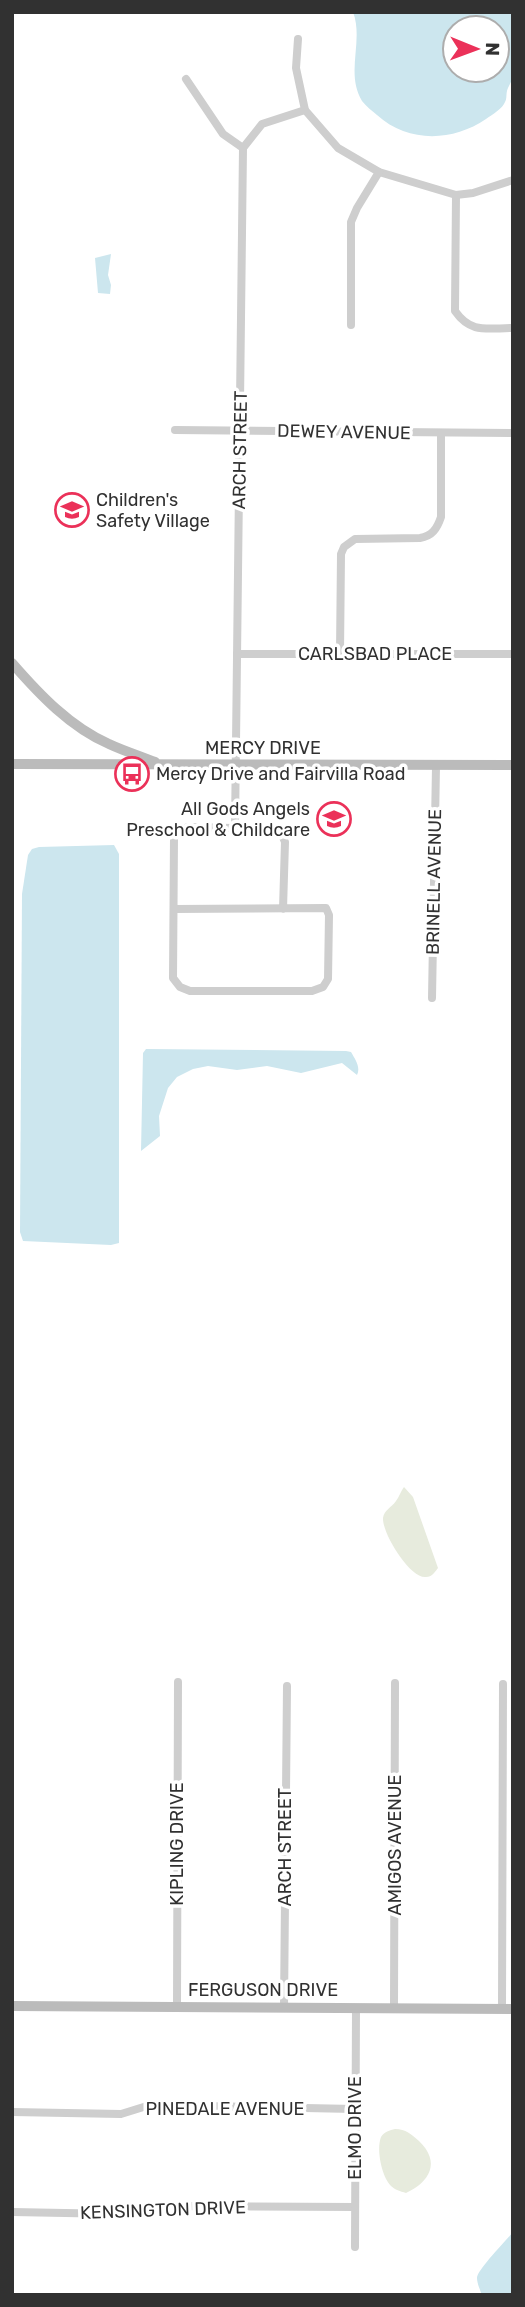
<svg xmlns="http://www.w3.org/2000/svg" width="525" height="2307" font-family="Rubik,sans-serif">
  <rect width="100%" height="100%" fill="#fff"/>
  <!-- green -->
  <g fill="#e7ebdd">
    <path d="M404,1487l9,10 25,71c-3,4 -6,9 -12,9 -16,2 -44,-44 -43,-59 1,-8 8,-10 13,-17 3,-4 5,-10 8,-14z"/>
    <path d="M395,2129c11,0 16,5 24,12 22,21 11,41 -13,52 -6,-2 -11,-3 -15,-7 -9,-9 -15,-36 -10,-49 3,-5 9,-7 14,-8z"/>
  </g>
  <!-- water -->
  <g fill="#cce6ee" fill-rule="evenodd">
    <path d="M353,12h160c0,21 3,44 0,64 -1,6 -5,10 -6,15 -1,4 0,8 -2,11 -2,6 -13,13 -19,17 -34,23 -78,24 -109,-4 -5,-4 -11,-9 -15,-14 -17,-28 2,-60 -9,-89zM455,28h42v42h-42z"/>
    <path d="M111,254l-3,21 3,10 -1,9 -12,-1 -3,-35z"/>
    <path d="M114,845l5,9v389l-8,2 -88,-4 -3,-9 2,-338 6,-39 4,-6 7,-2z"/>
    <path d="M146,1049l200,2 5,1c4,7 10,15 6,23l-15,-12 -41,10 -34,-7 -30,4 -29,-4 -15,3 -16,8 -9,11 -9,28 1,20 -19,15 2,-98z"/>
    <path d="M513,2232v63h-31c-2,-5 -5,-12 -5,-17 0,-8 29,-37 36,-46z"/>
  </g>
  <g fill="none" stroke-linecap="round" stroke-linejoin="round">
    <!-- street -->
    <g stroke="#cecece" stroke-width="8">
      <path d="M298,39l-2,29 9,42 33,38 41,24 77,23 17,-2 40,-13"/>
      <path d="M186,79l37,55 20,14"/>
      <path d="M456,195l-1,116c16,23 32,17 58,17"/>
      <path d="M351,325v-103l6,-14 22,-36"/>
      <path d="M175,430l338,3"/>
      <path d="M340,653l1,-99 3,-7 11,-8 65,-1c12,-2 17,-9 21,-21v-84"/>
      <path d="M237,654h276"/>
      <path d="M235,828l8,-680 19,-24 43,-14"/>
      <path d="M174,909l152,-1 3,7 -1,64 -5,8 -11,4h-122l-10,-4 -7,-9 1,-140 5,-7 9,-4 84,2 9,4 4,9 -2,67"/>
      <path d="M432,998l4,-232"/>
      <path d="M177,2007l1,-325"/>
      <path d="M284,2007l3,-321"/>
      <path d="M394,2008l1,-325"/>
      <path d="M502,2009l1,-325"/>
      <path d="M12,2112l109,2 29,-9 205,4"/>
      <path d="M12,2212l106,2 39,-8 198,1"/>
      <path d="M355,2247l1,-239"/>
    </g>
    <!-- secondary -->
    <g stroke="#bbb" stroke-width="10">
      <path d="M12,663c27,31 58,64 97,81 15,7 31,12 46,18"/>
      <path d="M12,764l501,1"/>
      <path d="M12,2006l501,3"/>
    </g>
  </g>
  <!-- icons -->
  <defs>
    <g id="school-ring" transform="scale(1.75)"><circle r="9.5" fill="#fff" stroke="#eb3159" stroke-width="1.5"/><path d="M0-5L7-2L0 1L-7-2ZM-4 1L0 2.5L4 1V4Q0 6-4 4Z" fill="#eb3159"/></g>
    <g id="bus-ring" transform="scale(1.75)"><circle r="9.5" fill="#fff" stroke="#eb3159" stroke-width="1.5"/><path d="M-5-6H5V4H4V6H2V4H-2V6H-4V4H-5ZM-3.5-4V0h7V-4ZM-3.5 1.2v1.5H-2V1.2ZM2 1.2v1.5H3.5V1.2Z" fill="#eb3159"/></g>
  </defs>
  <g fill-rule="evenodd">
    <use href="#school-ring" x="72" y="510"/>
    <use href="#bus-ring" x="132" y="774"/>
    <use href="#school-ring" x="334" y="819"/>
  </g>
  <g text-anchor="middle" stroke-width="7" stroke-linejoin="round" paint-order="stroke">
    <!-- street labels -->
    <g font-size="18" fill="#313131" stroke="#fff">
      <text transform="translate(344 432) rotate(1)" y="6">DEWEY AVENUE</text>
      <text transform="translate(240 450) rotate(-89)" y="6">ARCH STREET</text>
      <text x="375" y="660">CARLSBAD PLACE</text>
      <text x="263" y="754">MERCY DRIVE</text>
      <text transform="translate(434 882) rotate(-89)" y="6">BRINELL AVENUE</text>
      <text transform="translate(177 1844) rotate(-90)" y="6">KIPLING DRIVE</text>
      <text transform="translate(395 1845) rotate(-90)" y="6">AMIGOS AVENUE</text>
      <text transform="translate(285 1847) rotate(-90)" y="6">ARCH STREET</text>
      <text x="263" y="1996">FERGUSON DRIVE</text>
      <text x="225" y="2115">PINEDALE AVENUE</text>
      <text transform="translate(355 2128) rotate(-90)" y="6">ELMO DRIVE</text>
      <text transform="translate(163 2210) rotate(-2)" y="6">KENSINGTON DRIVE</text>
    </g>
    <!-- poi labels -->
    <g font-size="18" fill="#313131" stroke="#fff" text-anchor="start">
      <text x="96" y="506">Children's<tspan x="96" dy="21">Safety Village</tspan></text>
      <text x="156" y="780">Mercy Drive and Fairvilla Road</text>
      <text x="310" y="815" text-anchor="end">All Gods Angels<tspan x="310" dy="21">Preschool &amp; Childcare</tspan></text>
    </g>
  </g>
  <!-- border -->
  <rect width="525" height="2307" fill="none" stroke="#313131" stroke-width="28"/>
  <!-- north arrow -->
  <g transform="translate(476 49) rotate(91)"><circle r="33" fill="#ffffff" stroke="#adadad" stroke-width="2"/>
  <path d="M0-5L12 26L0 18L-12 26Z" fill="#eb3159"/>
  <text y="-10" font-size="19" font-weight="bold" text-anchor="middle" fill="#313131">N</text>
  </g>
</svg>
